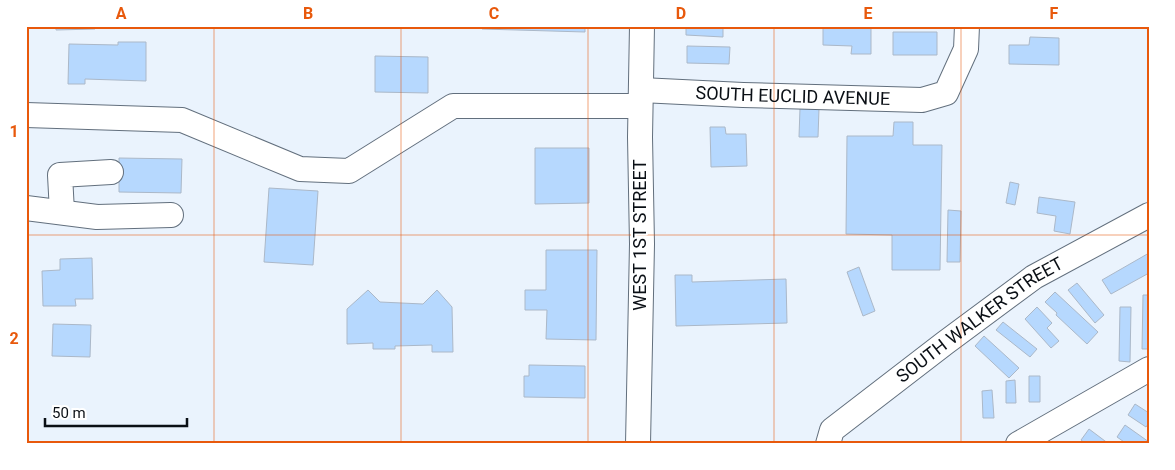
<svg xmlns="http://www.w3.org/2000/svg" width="1175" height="470" viewBox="0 0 1175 470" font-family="Roboto,sans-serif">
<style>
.building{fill:#b6d8fe;stroke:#abb8c8}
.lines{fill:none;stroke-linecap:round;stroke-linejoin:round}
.minor-casing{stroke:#626f7d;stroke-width:26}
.minor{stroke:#fff;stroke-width:24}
.grid{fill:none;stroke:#e8590c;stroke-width:1;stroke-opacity:0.55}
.labels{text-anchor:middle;stroke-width:4;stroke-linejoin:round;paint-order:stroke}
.street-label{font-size:18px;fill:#0a0f15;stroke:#fff}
.neatline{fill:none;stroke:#e8590c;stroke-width:2}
.grid-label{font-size:16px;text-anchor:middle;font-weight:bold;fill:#e8590c}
</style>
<rect width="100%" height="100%" fill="#eaf3fd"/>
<!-- building -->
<path class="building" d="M 56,26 L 95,26 L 95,29 L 56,30 Z
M 482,26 L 585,26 L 585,32 L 482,29 Z
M 686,26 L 723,26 L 723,37 L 686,35 Z
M 823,26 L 871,26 L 871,54 L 851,54 L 852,46 L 823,45 Z
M 893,32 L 937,32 L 937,55 L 893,55 Z
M 1030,37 L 1059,38 L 1059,65 L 1009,64 L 1009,45 L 1029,45 Z
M 118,42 L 146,42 L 146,81 L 85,79 L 85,84 L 68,84 L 69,44 L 118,45 Z
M 687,46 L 730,47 L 729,64 L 687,63 Z
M 375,56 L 428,57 L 428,93 L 375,92 Z
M 800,108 L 819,109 L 818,137 L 799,137 Z
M 894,122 L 913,122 L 913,145 L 942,145 L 940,270 L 892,270 L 892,235 L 846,234 L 847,136 L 893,136 Z
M 710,127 L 725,127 L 726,134 L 746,134 L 747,166 L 711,167 Z
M 535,148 L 589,148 L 589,203 L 535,204 Z
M 119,158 L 182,159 L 181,193 L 119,192 Z
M 1010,182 L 1019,184 L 1015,205 L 1006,203 Z
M 269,188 L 318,191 L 313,265 L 264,262 Z
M 1039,197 L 1075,202 L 1070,234 L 1054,231 L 1056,216 L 1037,213 Z
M 948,210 L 961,211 L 960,262 L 947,262 Z
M 546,250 L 597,250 L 596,340 L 546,339 L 547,310 L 525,310 L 525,290 L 546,290 Z
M 1149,253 L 1149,273 L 1111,294 L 1102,280 Z
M 92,258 L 93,299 L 75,299 L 76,306 L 43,306 L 42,271 L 60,270 L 60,259 Z
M 859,267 L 875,311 L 863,316 L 847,272 Z
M 675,275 L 692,275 L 692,282 L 786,279 L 787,323 L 676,326 Z
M 1077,283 L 1104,315 L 1095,323 L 1068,290 Z
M 368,290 L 380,302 L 423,304 L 437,290 L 452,307 L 453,352 L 432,352 L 432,345 L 395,346 L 395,349 L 373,349 L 373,343 L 347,344 L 347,309 Z
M 1055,292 L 1098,332 L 1087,344 L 1056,315 L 1057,313 L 1045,302 Z
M 1143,295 L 1149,295 L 1149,349 L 1142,349 Z
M 1037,307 L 1052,323 L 1047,328 L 1059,341 L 1051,348 L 1025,319 Z
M 1120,307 L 1131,307 L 1130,362 L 1119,361 Z
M 1003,322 L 1037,349 L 1030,357 L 996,330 Z
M 53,324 L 91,325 L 90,357 L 52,356 Z
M 984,336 L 1019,368 L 1009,378 L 975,346 Z
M 529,365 L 585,366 L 585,398 L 524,397 L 524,376 L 529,376 Z
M 1029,376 L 1040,376 L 1040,402 L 1029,402 Z
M 1015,380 L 1016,403 L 1006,403 L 1006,381 Z
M 992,390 L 994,418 L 983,418 L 982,391 Z
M 1135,404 L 1149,413 L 1149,423 L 1146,427 L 1128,415 Z
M 1125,425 L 1149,442 L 1149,444 L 1127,444 L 1117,437 Z
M 1089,429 L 1109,444 L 1086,444 L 1081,440 Z"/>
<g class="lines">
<defs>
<g id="minor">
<path id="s1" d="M 641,90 L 743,95 L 922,100 L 946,93 L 966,49 L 967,26"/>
<path d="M 26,115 L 182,120 L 300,169 L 349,171 L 453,106 L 640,106"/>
<path d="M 26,208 L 97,217 L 171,215"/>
<path d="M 62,212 L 60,175 L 111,172"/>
<path d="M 638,444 L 642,244 L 640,137 L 642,26"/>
<path id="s2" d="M 828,444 L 832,430 L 945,343 L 1034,277 L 1149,215"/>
<path d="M 1018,444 L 1149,369"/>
</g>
</defs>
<!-- minor casing -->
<use href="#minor" class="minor-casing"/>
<!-- minor -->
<use href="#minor" class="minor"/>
</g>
<!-- grid -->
<path class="grid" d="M 214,26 L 214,444M 401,26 L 401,444M 588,26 L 588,444M 774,26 L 774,444M 961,26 L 961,444M 26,235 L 1149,235"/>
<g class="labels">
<!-- street labels -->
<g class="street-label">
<text dy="6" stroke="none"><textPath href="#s1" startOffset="152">SOUTH EUCLID AVENUE</textPath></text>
<text transform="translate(640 235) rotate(-90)" y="6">WEST 1ST STREET</text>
<text dy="6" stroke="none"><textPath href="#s2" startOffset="199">SOUTH WALKER STREET</textPath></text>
</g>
</g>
<!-- border -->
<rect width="1175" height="470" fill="none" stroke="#ffffff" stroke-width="55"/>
<!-- scale -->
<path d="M45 418v8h142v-8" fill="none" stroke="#0a0f15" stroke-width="2.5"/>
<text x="52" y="418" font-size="15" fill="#0a0f15" stroke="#ffffff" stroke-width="4" paint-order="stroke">50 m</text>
<rect x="28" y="28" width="1120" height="414" class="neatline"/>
<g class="grid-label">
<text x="121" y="19">A</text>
<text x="308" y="19">B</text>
<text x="494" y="19">C</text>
<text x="681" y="19">D</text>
<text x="868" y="19">E</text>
<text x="1054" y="19">F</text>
<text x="14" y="137">1</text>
<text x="14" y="344">2</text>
</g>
</svg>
